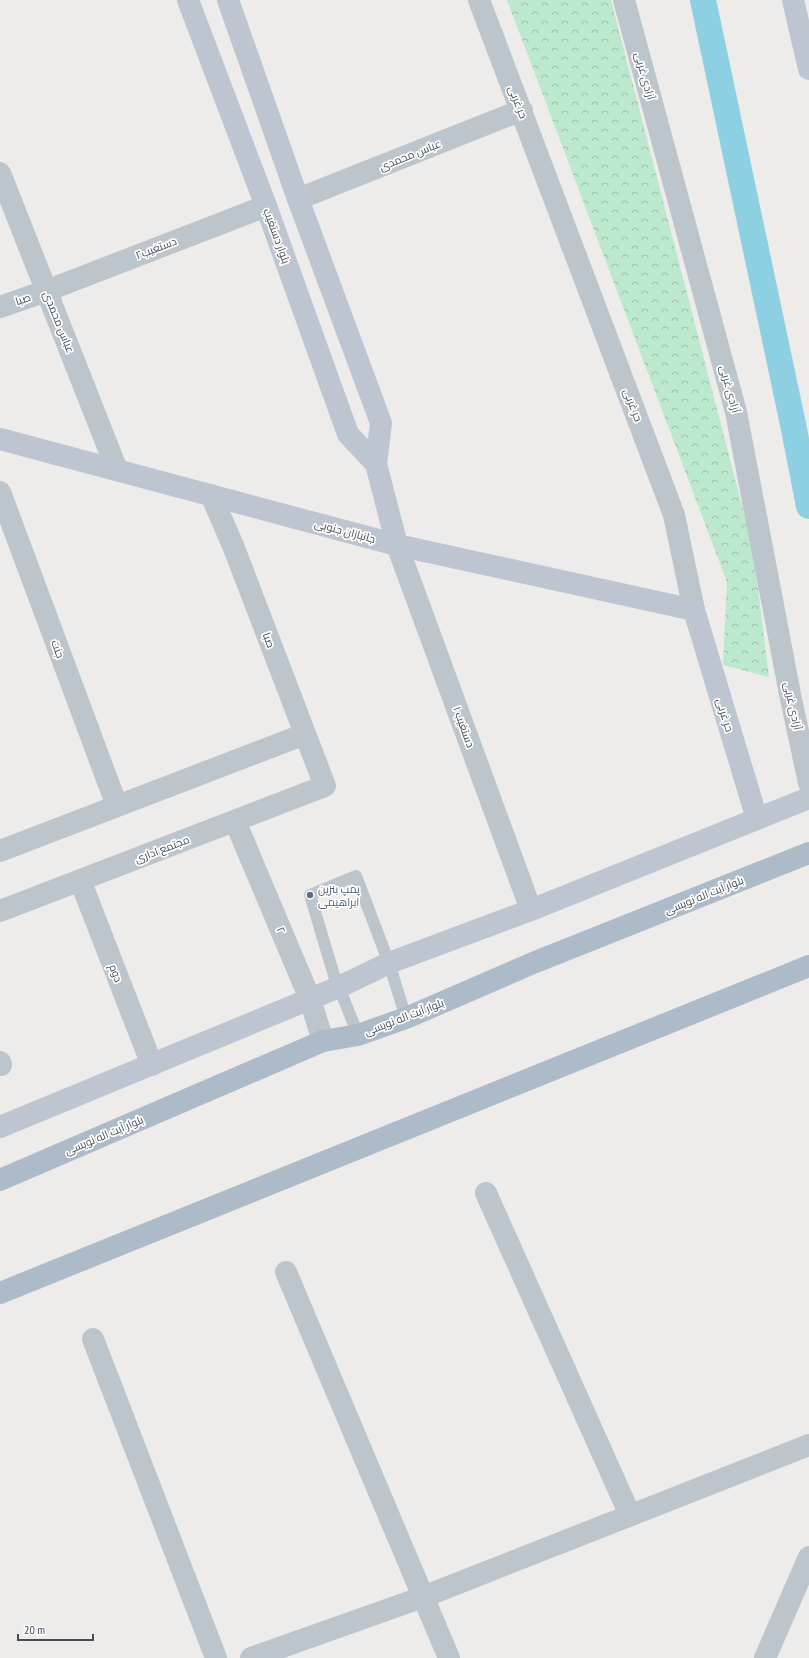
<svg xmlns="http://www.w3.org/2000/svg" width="809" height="1658" viewBox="0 0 809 1658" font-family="'PT Sans Narrow',Cairo,sans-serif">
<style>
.forest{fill:url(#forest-crowns)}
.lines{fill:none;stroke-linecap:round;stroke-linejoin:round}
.canal{stroke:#8dd0e2;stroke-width:26}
.lane{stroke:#bdc5cc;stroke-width:12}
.street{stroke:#bdc5cc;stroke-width:22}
.secondary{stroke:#bdc6d0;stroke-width:22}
.primary{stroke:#adbac8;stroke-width:22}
.service-dot{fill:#5c6f8a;stroke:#fff;stroke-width:1.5}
.labels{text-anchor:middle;stroke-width:3.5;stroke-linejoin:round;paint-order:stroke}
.street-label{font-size:11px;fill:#454e56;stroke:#fff}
.service-label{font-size:11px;fill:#4e5e75;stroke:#fff;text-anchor:start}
</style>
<defs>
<pattern id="forest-crowns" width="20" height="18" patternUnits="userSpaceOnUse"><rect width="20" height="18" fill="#bce9ce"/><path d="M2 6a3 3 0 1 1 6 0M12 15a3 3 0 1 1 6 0" fill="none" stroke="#9bbfaa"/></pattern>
</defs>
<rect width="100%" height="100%" fill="#eeebeb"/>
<!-- forest -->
<path class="forest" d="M 507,0 L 611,0 L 753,548 L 769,677 L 723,665 L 727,582 Z"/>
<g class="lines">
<!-- canal -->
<path class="canal" d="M 703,0 L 794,429 L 809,506"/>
<!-- lane -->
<path class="lane" d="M 358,1035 L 339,987 L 336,982 L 310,895 L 356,876 L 389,963 L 406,1018"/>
<!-- street -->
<path class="street" d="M 479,0 L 674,515 L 694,610
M 624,0 L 736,412 L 790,694 L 809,783
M 0,173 L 117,470
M 298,199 L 522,110
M 0,307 L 46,291 L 266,206
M 0,492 L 117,806
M 397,545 L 531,910
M 235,821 L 310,999 L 323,1041
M 0,851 L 305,734
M 80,880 L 152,1065
M 0,911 L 325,786 L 234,548 L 211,495
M 0,1062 L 1,1065
M 486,1193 L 630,1515
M 286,1272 L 449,1658
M 93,1339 L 216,1658
M 251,1658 L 423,1597 L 809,1445
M 765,1658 L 809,1557"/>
<!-- secondary -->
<path class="secondary" d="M 188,0 L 266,206 L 348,434 L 376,464
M 228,0 L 298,199 L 381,423 L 376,464 L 397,545
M 793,0 L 809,69
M 0,439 L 397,545 L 694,610 L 757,819
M 0,1127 L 339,987 L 389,963 L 531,910 L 809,798"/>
<!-- primary -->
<path class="primary" d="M 0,1180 L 323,1041 L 358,1035 L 406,1018 L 533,963 L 809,853
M 0,1293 L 809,966"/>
</g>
<!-- markers -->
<circle class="service-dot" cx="310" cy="895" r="4"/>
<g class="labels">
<!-- street labels -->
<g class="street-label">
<text transform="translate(645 76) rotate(75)" y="4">آزادی غربی</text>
<text transform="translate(518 102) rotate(69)" y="4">حر غربی</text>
<text transform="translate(410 155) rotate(-22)" y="4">عباس محمدی</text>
<text transform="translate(277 236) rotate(70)" y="4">بلوار دستغیب</text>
<text transform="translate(156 248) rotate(-21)" y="4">دستغیب۲</text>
<text transform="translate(23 299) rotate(-19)" y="4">صبا</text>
<text transform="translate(59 322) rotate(68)" y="4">عباس محمدی</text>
<text transform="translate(730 389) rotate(75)" y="4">آزادی غربی</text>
<text transform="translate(633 405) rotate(69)" y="4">حر غربی</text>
<text transform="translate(345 531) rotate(15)" y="4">جانبازان جنوبی</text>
<text transform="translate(269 640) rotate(69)" y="4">صبا</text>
<text transform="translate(58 649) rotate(70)" y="4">جنت</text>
<text transform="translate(793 706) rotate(78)" y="4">آزادی غربی</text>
<text transform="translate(725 715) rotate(73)" y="4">حر غربی</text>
<text transform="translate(464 727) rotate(70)" y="4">دستغیب ۱</text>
<text transform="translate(162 849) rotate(-21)" y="4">مجتمع اداری</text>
<text transform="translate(704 895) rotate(-22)" y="4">بلوار آیت اله نویسی</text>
<text transform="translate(281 930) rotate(67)" y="4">۲</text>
<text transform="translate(116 973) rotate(69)" y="4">دوم</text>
<text transform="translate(404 1017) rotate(-21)" y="4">بلوار آیت اله نویسی</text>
<text transform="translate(104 1135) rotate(-23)" y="4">بلوار آیت اله نویسی</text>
</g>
<!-- service labels -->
<g class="service-label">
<text x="318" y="893">پمپ بنزین<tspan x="318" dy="13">ابراهیمی</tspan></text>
</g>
</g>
<!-- scale -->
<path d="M18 1634v6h75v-6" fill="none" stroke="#454e56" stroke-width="2"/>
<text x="24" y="1634" font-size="12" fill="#454e56" stroke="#ffffff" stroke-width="3" paint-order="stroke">20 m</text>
</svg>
